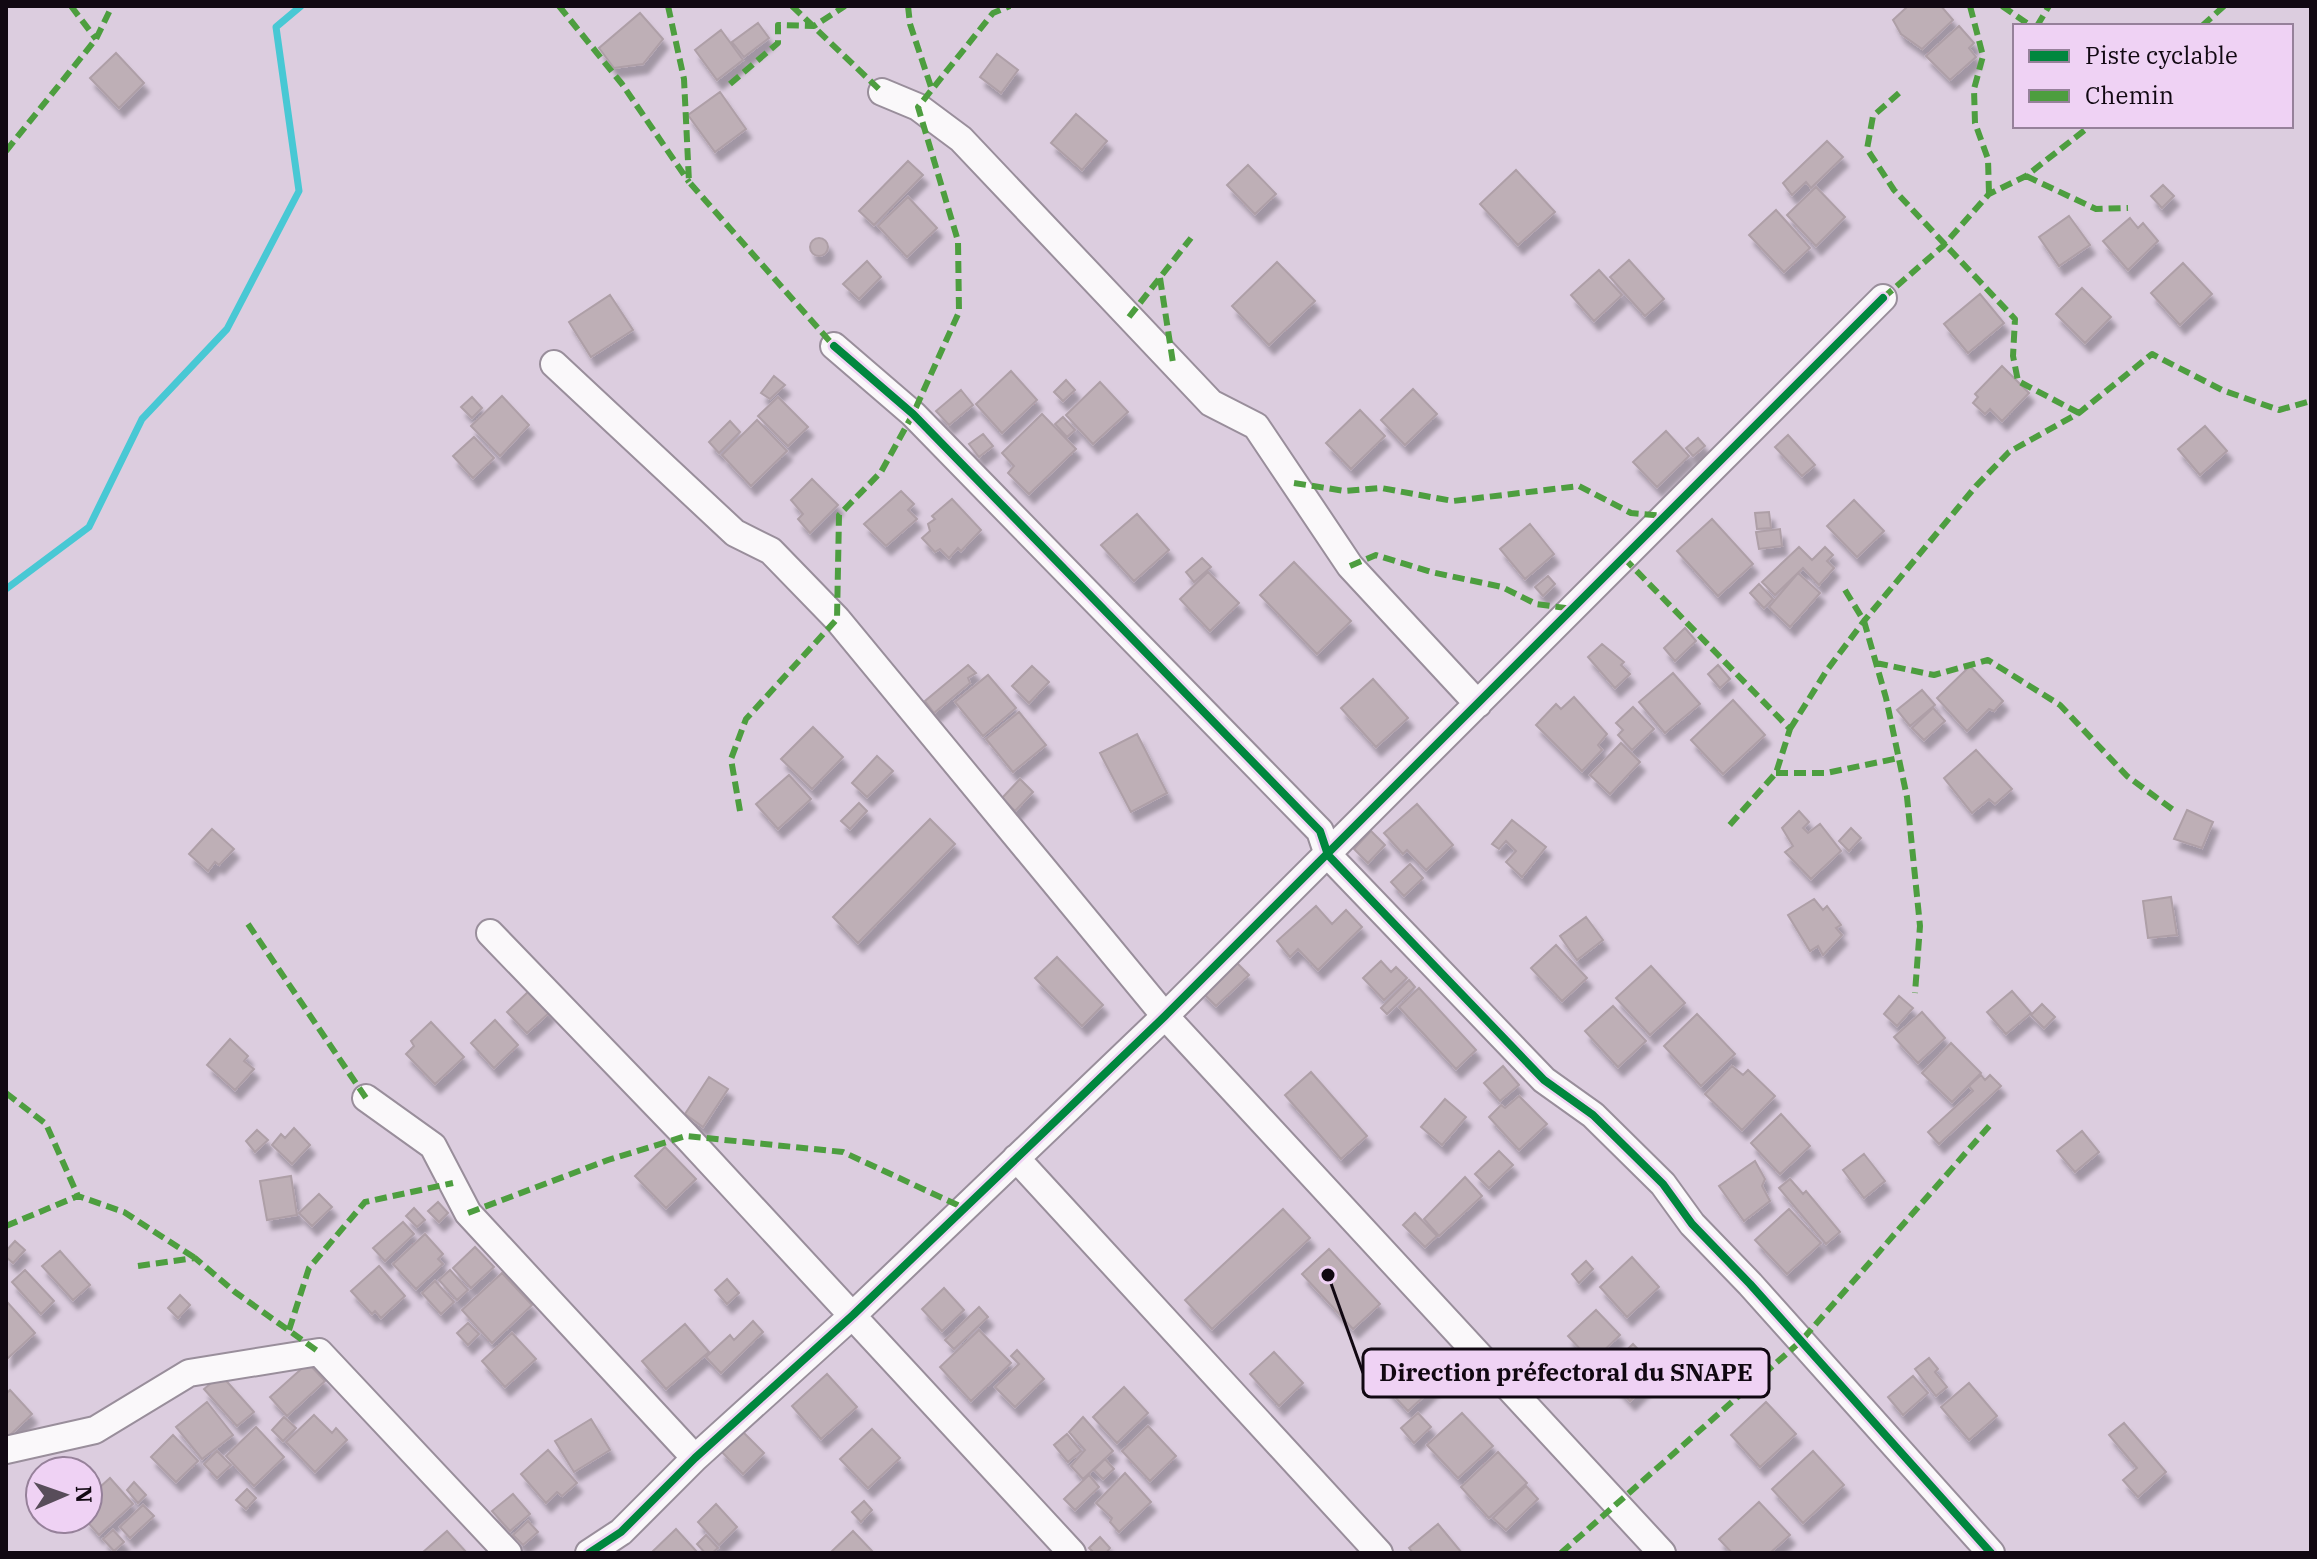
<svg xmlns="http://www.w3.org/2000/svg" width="2317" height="1559" viewBox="0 0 2317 1559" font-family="'IBM Plex Serif',serif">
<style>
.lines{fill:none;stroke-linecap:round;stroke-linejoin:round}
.stream{stroke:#48c8d4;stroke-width:7}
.building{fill:#beafb6;stroke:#ae9fa7;stroke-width:2;filter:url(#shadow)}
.street-casing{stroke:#998e9b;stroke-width:30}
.street{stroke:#faf8fa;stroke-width:26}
.quiet{stroke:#4d9e3f;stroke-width:6;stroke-dasharray:12 6;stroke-linecap:butt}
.cycleway-casing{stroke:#efd2f4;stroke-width:13}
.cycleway{stroke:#00873e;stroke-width:8}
.leader{fill:none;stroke:#110812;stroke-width:3}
.callout-dot{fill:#110812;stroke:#efd2f4;stroke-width:3}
.callout{fill:#efd2f4;stroke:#110812;stroke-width:3}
.callout-label{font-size:24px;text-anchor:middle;font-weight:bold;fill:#110812}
</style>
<defs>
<filter id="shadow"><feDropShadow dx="5" dy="9" stdDeviation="2" flood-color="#0004"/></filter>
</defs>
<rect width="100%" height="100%" fill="#dccddf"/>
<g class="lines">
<!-- stream -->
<path class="stream" d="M 6,589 L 89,527 L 142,419 L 227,329 L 299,191 L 276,27 L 301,6"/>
</g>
<!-- building -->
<path class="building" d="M 1908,6 L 1941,6 L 1953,20 L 1922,49 L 1901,34 L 1893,20 Z
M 640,13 L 663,39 L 643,64 L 614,68 L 599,48 Z
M 758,23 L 769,38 L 744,57 L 732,42 Z
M 1959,26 L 1974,43 L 1969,48 L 1976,57 L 1950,80 L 1926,56 Z
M 721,30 L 743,60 L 717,80 L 695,50 Z
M 116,53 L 144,83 L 119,108 L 90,78 Z
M 997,54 L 1018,70 L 1001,93 L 980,77 Z
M 720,92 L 746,129 L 715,152 L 688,115 Z
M 1076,114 L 1107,141 L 1082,170 L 1051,143 Z
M 1827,141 L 1843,157 L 1811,188 L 1806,182 L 1792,195 L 1783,183 Z
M 908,161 L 923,175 L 874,225 L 859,211 Z
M 1248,165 L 1276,194 L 1255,214 L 1227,185 Z
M 1516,170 L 1555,212 L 1518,245 L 1480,204 Z
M 2163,185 L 2174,196 L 2162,208 L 2151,196 Z
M 1816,187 L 1845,217 L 1816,246 L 1787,215 Z
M 908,197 L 937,228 L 907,257 L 878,226 Z
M 1776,210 L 1810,248 L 1784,272 L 1749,235 Z
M 2069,216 L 2090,245 L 2059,266 L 2039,237 Z
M 2130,218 L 2138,228 L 2143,223 L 2158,241 L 2128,270 L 2103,241 Z
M810 247a9 9 0 1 1 18 0a9 9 0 1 1-18 0Z
M 1629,260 L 1664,299 L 1645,316 L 1610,277 Z
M 867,261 L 881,277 L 859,299 L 843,284 Z
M 1277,262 L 1315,301 L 1269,345 L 1232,306 Z
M 2183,263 L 2212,294 L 2180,325 L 2151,293 Z
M 1599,270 L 1622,295 L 1594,321 L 1571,295 Z
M 2082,288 L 2111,317 L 2085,343 L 2056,314 Z
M 1980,294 L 2004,323 L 1968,353 L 1944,324 Z
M 610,295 L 633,330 L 591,357 L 569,322 Z
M 2002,366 L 2029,393 L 2002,421 L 1990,409 L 1985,414 L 1973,403 L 1978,397 L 1975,394 Z
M 1011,371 L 1037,400 L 1002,433 L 976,404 Z
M 774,376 L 785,385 L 770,399 L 761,393 Z
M 1066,380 L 1075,390 L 1063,401 L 1054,392 Z
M 1100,382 L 1128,412 L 1093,444 L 1066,415 Z
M 1413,389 L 1437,414 L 1405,445 L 1381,420 Z
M 961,390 L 973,405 L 949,425 L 936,411 Z
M 502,396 L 529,425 L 500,456 L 471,426 Z
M 472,397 L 482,408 L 472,418 L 461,407 Z
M 778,397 L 808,427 L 788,446 L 758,416 Z
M 1360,410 L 1385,436 L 1351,469 L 1326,443 Z
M 1042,414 L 1076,449 L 1029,494 L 1008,473 L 1014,466 L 1002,453 Z
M 1063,417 L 1075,430 L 1067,437 L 1055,424 Z
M 757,420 L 787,451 L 751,486 L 722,455 Z
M 730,421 L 740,432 L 719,453 L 709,442 Z
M 2205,426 L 2227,451 L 2200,475 L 2178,449 Z
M 1666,431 L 1689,456 L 1657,487 L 1633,462 Z
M 983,434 L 993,446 L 979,457 L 969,444 Z
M 1788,435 L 1815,465 L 1802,476 L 1775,447 Z
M 474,437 L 494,458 L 473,478 L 453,456 Z
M 1698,438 L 1705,446 L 1693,456 L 1686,448 Z
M 812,479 L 838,505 L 810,533 L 798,519 L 803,514 L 791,500 Z
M 901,491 L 914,504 L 908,510 L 917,519 L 886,546 L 864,524 Z
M 952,499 L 981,530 L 961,551 L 958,548 L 949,558 L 940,549 L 935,552 L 922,538 L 930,531 L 928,524 L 935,519 L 932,516 Z
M 1854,500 L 1884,531 L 1857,557 L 1827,526 Z
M 1769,512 L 1771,528 L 1757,529 L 1755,513 Z
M 1137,514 L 1169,550 L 1134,581 L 1101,545 Z
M 1712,519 L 1753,564 L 1718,596 L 1677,551 Z
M 1530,524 L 1554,554 L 1525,579 L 1500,549 Z
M 1780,529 L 1782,546 L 1759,549 L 1756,532 Z
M 1799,547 L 1812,560 L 1825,547 L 1833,555 L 1827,561 L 1834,568 L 1819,585 L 1803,568 L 1775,595 L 1762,582 Z
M 1202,558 L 1211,567 L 1194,582 L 1186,572 Z
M 1294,562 L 1351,621 L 1317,654 L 1260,595 Z
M 1208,572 L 1239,603 L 1210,631 L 1180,599 Z
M 1798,573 L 1820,593 L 1790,627 L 1769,607 Z
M 1548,576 L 1555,584 L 1543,596 L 1535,587 Z
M 1759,584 L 1773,599 L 1764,608 L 1750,593 Z
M 1685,628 L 1696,641 L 1675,661 L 1664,648 Z
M 1602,644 L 1624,662 L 1621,665 L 1630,674 L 1615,688 L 1588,657 Z
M 968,665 L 976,673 L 968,678 L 970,683 L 934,713 L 925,701 Z
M 1718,665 L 1730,679 L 1720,688 L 1708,674 Z
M 1032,666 L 1049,682 L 1029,703 L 1012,686 Z
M 1970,666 L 2003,701 L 1994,711 L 1989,709 L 1967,731 L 1937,698 Z
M 1673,673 L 1700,704 L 1665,733 L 1639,702 Z
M 988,675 L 1016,708 L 983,736 L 955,702 Z
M 1373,679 L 1408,718 L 1376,747 L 1341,708 Z
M 1922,690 L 1935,705 L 1910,726 L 1897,710 Z
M 1574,697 L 1607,734 L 1598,745 L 1602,750 L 1582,771 L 1536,725 L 1556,704 L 1561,709 Z
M 1733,700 L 1765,735 L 1723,774 L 1691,740 Z
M 1633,707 L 1654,729 L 1632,750 L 1618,735 L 1623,730 L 1616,723 Z
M 1933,708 L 1945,721 L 1924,740 L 1912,728 Z
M 1019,712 L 1046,745 L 1013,772 L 986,739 Z
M 813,727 L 843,757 L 812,789 L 781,759 Z
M 1137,734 L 1167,793 L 1131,812 L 1100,753 Z
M 1621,743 L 1640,762 L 1610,794 L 1590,775 Z
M 1976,750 L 2012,789 L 1995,804 L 1989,799 L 1972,813 L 1944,778 Z
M 877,756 L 893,771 L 867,797 L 852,783 Z
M 789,775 L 811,799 L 778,829 L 756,804 Z
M 1020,779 L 1033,792 L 1015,811 L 1002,798 Z
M 859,803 L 867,811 L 850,829 L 841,821 Z
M 1417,804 L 1453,845 L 1426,870 L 1407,850 L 1403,854 L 1384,833 Z
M 2187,810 L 2213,822 L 2202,848 L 2174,839 Z
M 1799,811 L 1809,822 L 1803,828 L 1808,833 L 1820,824 L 1841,851 L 1811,879 L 1785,852 L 1793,846 L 1782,828 Z
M 930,819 L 955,844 L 858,943 L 833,917 Z
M 1512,820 L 1546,847 L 1522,877 L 1506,862 L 1516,851 L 1506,841 L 1499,849 L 1492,844 Z
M 1851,828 L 1861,838 L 1849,851 L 1839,841 Z
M 212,829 L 234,849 L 219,865 L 215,862 L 208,871 L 189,854 Z
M 1371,831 L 1385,845 L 1368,863 L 1354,849 Z
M 1410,864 L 1423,878 L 1404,896 L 1391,882 Z
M 2171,897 L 2177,935 L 2148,938 L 2143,901 Z
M 1814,899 L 1823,910 L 1827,906 L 1841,925 L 1836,928 L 1842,935 L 1823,955 L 1818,946 L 1810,951 L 1788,915 Z
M 1316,906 L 1332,924 L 1346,910 L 1362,927 L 1318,970 L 1298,949 L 1290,957 L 1277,941 Z
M 1586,917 L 1603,940 L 1577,960 L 1560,936 Z
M 1556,945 L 1587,978 L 1562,1001 L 1531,968 Z
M 1057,957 L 1103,1005 L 1082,1026 L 1035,978 Z
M 1232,958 L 1249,975 L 1216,1006 L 1199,989 Z
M 1381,961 L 1391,972 L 1396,967 L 1407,978 L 1384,1000 L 1363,978 Z
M 1651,966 L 1685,1003 L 1650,1035 L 1616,998 Z
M 1409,980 L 1415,987 L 1387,1014 L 1381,1008 Z
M 1419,988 L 1476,1050 L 1456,1069 L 1399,1007 Z
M 530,990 L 550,1012 L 527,1033 L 507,1012 Z
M 2012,991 L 2031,1013 L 2006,1034 L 1987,1012 Z
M 1899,996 L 1913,1008 L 1897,1026 L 1884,1014 Z
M 2042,1004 L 2055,1017 L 2044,1028 L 2031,1015 Z
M 1613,1006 L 1646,1041 L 1618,1067 L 1585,1031 Z
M 1922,1012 L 1945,1038 L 1918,1063 L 1894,1037 Z
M 1697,1014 L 1735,1054 L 1701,1086 L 1664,1046 Z
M 495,1020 L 518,1045 L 494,1068 L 471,1043 Z
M 431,1022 L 464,1057 L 435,1084 L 406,1054 L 414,1046 L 411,1041 Z
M 230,1039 L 248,1056 L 244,1061 L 254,1069 L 235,1090 L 207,1065 Z
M 1951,1043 L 1981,1073 L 1952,1102 L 1922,1073 Z
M 1503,1066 L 1519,1085 L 1500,1101 L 1484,1083 Z
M 1732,1066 L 1743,1075 L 1748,1070 L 1775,1096 L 1742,1130 L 1705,1094 Z
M 1311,1072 L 1367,1136 L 1341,1159 L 1285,1095 Z
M 1981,1075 L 1985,1080 L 1990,1075 L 2001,1086 L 1939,1144 L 1928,1132 L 1973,1091 L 1969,1086 Z
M 709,1077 L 728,1089 L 703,1127 L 685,1114 Z
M 1519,1096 L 1547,1124 L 1519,1150 L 1489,1117 L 1501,1105 L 1505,1108 Z
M 1445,1099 L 1466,1117 L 1442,1145 L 1421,1127 Z
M 1781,1114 L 1810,1146 L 1780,1174 L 1751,1143 Z
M 294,1128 L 310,1145 L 292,1164 L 272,1145 L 281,1134 L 285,1138 Z
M 257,1130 L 268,1140 L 255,1152 L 246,1141 Z
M 2082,1131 L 2099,1152 L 2075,1172 L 2057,1151 Z
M 665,1147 L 696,1179 L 666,1208 L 635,1176 Z
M 1499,1151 L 1513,1165 L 1489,1188 L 1475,1174 Z
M 1864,1154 L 1885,1181 L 1864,1198 L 1843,1170 Z
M 1755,1161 L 1765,1179 L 1762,1186 L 1770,1201 L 1744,1221 L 1719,1186 Z
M 291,1176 L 297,1215 L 267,1220 L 260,1181 Z
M 1465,1177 L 1482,1196 L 1439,1236 L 1424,1219 Z
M 1790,1179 L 1803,1194 L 1806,1191 L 1840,1232 L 1826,1244 L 1779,1188 Z
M 319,1194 L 332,1207 L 312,1226 L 299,1213 Z
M 438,1202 L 448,1213 L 439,1222 L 428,1211 Z
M 414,1208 L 425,1220 L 417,1227 L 406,1216 Z
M 1283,1209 L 1310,1238 L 1212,1329 L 1185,1300 Z
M 1789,1209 L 1821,1243 L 1787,1274 L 1755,1240 Z
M 1415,1213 L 1437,1236 L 1425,1247 L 1403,1225 Z
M 403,1222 L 414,1234 L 385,1261 L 373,1248 Z
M 425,1234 L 443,1254 L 438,1259 L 443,1264 L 416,1289 L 393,1264 Z
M 15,1241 L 25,1250 L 13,1263 L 6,1257 L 6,1251 Z
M 475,1247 L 494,1267 L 471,1288 L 453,1268 Z
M 1329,1249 L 1380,1304 L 1353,1329 L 1302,1274 Z
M 60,1251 L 90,1285 L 73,1300 L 42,1266 Z
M 1632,1257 L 1659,1287 L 1627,1317 L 1600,1287 Z
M 1586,1261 L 1593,1269 L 1579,1283 L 1572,1274 Z
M 379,1266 L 405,1296 L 381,1318 L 375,1311 L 372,1314 L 351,1291 Z
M 25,1270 L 54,1301 L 41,1314 L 12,1282 Z
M 450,1270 L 468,1290 L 457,1300 L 439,1280 Z
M 502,1273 L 532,1305 L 492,1343 L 462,1310 Z
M 727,1279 L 739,1293 L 727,1304 L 715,1290 Z
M 435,1281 L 454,1302 L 441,1314 L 422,1293 Z
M 944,1288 L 964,1310 L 942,1331 L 922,1309 Z
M 180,1295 L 190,1305 L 178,1318 L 168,1308 Z
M 8,1303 L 35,1333 L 7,1359 L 6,1305 Z
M 979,1307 L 988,1317 L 954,1349 L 945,1340 Z
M 1596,1310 L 1620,1335 L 1592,1362 L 1568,1336 Z
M 753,1321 L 763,1332 L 721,1373 L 706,1357 L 730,1335 L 734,1340 Z
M 468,1323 L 479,1334 L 468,1345 L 457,1333 Z
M 685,1324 L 709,1352 L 666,1389 L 642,1361 Z
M 979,1330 L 1011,1363 L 971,1401 L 940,1367 Z
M 512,1333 L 536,1359 L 505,1387 L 482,1361 Z
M 1633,1344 L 1660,1372 L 1630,1401 L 1603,1372 Z
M 1017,1350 L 1044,1379 L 1015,1407 L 995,1387 L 1019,1364 L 1011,1356 Z
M 1274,1352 L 1303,1383 L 1279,1406 L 1250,1374 Z
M 1411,1356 L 1437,1384 L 1408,1411 L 1382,1383 Z
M 1929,1358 L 1938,1369 L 1935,1372 L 1947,1387 L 1936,1396 L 1915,1369 Z
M 308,1363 L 325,1381 L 287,1416 L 270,1397 Z
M 827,1374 L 857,1407 L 821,1439 L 792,1406 Z
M 221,1375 L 254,1412 L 237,1426 L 204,1389 Z
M 1913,1376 L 1928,1393 L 1903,1415 L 1888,1397 Z
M 1969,1383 L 1997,1416 L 1969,1440 L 1941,1407 Z
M 1124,1387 L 1148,1413 L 1117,1443 L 1093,1417 Z
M 10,1390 L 32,1414 L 6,1439 L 6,1394 Z
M 207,1402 L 233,1435 L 202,1459 L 176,1427 Z
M 1766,1402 L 1796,1434 L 1760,1467 L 1731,1435 Z
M 1418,1413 L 1431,1427 L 1414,1443 L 1401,1428 Z
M 1462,1413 L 1493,1446 L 1458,1478 L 1427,1445 Z
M 314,1415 L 332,1433 L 336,1428 L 347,1440 L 315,1472 L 286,1442 Z
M 284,1417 L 296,1428 L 283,1441 L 272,1430 Z
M 1083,1417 L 1113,1451 L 1083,1479 L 1071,1466 L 1085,1450 L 1069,1432 Z
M 591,1419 L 610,1450 L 574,1472 L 555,1441 Z
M 2124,1423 L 2166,1472 L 2138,1497 L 2123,1480 L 2137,1468 L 2109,1435 Z
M 1148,1426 L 1176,1456 L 1150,1481 L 1122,1451 Z
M 256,1427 L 284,1457 L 254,1486 L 226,1456 Z
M 872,1429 L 900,1458 L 868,1488 L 840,1459 Z
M 741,1430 L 764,1453 L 743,1474 L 720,1450 Z
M 1067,1434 L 1081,1451 L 1068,1462 L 1054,1445 Z
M 173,1435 L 198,1461 L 176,1482 L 151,1457 Z
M 548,1450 L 577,1483 L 562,1496 L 557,1492 L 546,1503 L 521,1474 Z
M 217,1451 L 231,1465 L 217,1478 L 204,1464 Z
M 1813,1451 L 1844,1485 L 1803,1523 L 1772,1489 Z
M 1498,1452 L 1527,1483 L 1489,1518 L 1461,1487 Z
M 1105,1459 L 1114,1469 L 1103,1479 L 1094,1470 Z
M 1125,1473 L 1151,1502 L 1119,1532 L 1110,1522 L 1112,1518 L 1096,1503 Z
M 1089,1475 L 1099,1487 L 1075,1510 L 1064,1499 Z
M 110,1478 L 133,1504 L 99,1535 L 85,1519 L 88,1519 L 88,1498 Z
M 134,1482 L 146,1495 L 138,1503 L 127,1490 Z
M 1526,1486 L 1538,1499 L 1506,1530 L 1493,1518 Z
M 247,1489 L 256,1498 L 246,1509 L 236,1500 Z
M 513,1494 L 530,1514 L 510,1531 L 492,1511 Z
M 864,1501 L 872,1510 L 861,1522 L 852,1512 Z
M 1759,1502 L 1790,1535 L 1770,1553 L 1732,1553 L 1719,1539 Z
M 716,1504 L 737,1527 L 719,1545 L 698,1522 Z
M 143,1505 L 154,1516 L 130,1538 L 120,1527 Z
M 528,1521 L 538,1532 L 523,1545 L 513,1535 Z
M 1438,1524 L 1462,1553 L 1413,1553 L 1409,1548 Z
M 676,1529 L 698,1553 L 651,1553 Z
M 113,1530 L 124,1542 L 114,1551 L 103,1539 Z
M 447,1531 L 467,1553 L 422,1553 Z
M 853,1531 L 874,1553 L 830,1553 Z
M 706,1535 L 718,1548 L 712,1553 L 705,1553 L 697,1544 Z
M 1100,1537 L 1110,1548 L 1106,1553 L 1094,1553 L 1089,1548 Z"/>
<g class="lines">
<defs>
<path id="street" d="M 882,92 L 918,107 L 961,139 L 1211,403 L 1256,426 L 1350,566 L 1478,704
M 834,346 L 913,414 L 1320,831 L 1328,855 L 1544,1080 L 1593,1115 L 1663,1184 L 1692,1224 L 1750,1284 L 1991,1553
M 554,364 L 735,533 L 771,551 L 837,619 L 1165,1016 L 1662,1553
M 490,933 L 686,1136 L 1072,1553
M 366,1098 L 433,1146 L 468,1213 L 695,1458
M 1016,1158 L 1379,1553
M 6,1450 L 95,1430 L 189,1373 L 319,1352 L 508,1553
M 589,1553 L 621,1532 L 695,1458 L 853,1315 L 1165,1016 L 1883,298"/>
</defs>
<!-- street casing -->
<use href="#street" class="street-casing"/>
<!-- street -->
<use href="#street" class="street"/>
<!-- quiet -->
<path class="quiet" d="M 71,6 L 96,39
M 559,6 L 622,84 L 689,182
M 668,6 L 684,79 L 689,182 L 834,346
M 792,6 L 882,92
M 908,6 L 910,24 L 932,90
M 1970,6 L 1983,56 L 1974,89 L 1975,123 L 1988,159 L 1989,194
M 2002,6 L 2031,26
M 2037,26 L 2049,6
M 2202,26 L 2224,6
M 730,84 L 778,43 L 778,25 L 814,26 L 845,6
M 1899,93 L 1873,116 L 1867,149 L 1894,190 L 2015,319 L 2013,356 L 2018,381 L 2079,413
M 6,151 L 96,39 L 112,6
M 2026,176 L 2096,209 L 2128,208
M 1160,278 L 1173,363
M 1883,298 L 1943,246 L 1989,194 L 2026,176 L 2090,126
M 1129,317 L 1191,238
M 1294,483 L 1345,491 L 1381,488 L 1453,501 L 1579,486 L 1631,513 L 1666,516
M 1624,558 L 1790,729 L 1776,773 L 1727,828
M 1350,566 L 1376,555 L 1431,572 L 1502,587 L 1536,604 L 1573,609
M 1845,590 L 1864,621 L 1886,698 L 1907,797 L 1920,926 L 1915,993
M 1876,663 L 1934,675 L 1988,660 L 2060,705 L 2127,776 L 2176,812
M 1790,729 L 1827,670 L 1864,621 L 1976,486 L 2009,452 L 2079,413 L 2152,354 L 2222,390 L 2279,410 L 2311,401
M 1776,773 L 1826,773 L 1899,758
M 740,811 L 731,759 L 746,719 L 837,619 L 839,515 L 881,472 L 913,414 L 959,312 L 958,241 L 918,107 L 993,13 L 1010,6
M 248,924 L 366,1098
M 6,1093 L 46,1124 L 78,1196
M 468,1213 L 608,1160 L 686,1136 L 843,1152 L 964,1208
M 6,1226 L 78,1196 L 124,1212 L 195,1258
M 138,1266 L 195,1258 L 235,1292 L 319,1352
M 289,1330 L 309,1268 L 365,1202 L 453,1183
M 1561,1553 L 1801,1341 L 1991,1124"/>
<defs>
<path id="cycleway" d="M 834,346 L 913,414 L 1320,831 L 1328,855 L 1544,1080 L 1593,1115 L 1663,1184 L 1692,1224 L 1750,1284 L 1991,1553
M 589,1553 L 621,1532 L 695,1458 L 853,1315 L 1165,1016 L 1883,298"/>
</defs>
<!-- cycleway casing -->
<use href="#cycleway" class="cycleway-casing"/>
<!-- cycleway -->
<use href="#cycleway" class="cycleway"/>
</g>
<!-- callouts -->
<path class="leader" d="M1328 1275L1363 1373"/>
<circle class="callout-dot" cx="1328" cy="1275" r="8"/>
<rect class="callout" x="1363" y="1349" width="406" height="48" rx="8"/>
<g class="callout-label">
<text x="1566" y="1381">Direction préfectoral du SNAPE</text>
</g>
<!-- border -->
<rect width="2317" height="1559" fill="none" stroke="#110812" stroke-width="16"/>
<!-- legend -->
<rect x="2013" y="24" width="280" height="104" fill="#efd2f4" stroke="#96819a" stroke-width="2"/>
<rect x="2029" y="50" width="40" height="12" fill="#00873e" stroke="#96819a" stroke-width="2"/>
<text x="2085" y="64" font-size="24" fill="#110812">Piste cyclable</text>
<rect x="2029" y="90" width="40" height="12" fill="#4d9e3f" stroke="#96819a" stroke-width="2"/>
<text x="2085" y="104" font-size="24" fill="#110812">Chemin</text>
<!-- north arrow -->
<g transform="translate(64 1495) rotate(88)"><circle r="38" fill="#efd2f4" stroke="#96819a" stroke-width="2"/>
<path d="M0-6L14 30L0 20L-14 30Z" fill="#584d5a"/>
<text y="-12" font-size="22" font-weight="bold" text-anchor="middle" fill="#110812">N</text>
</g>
</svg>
